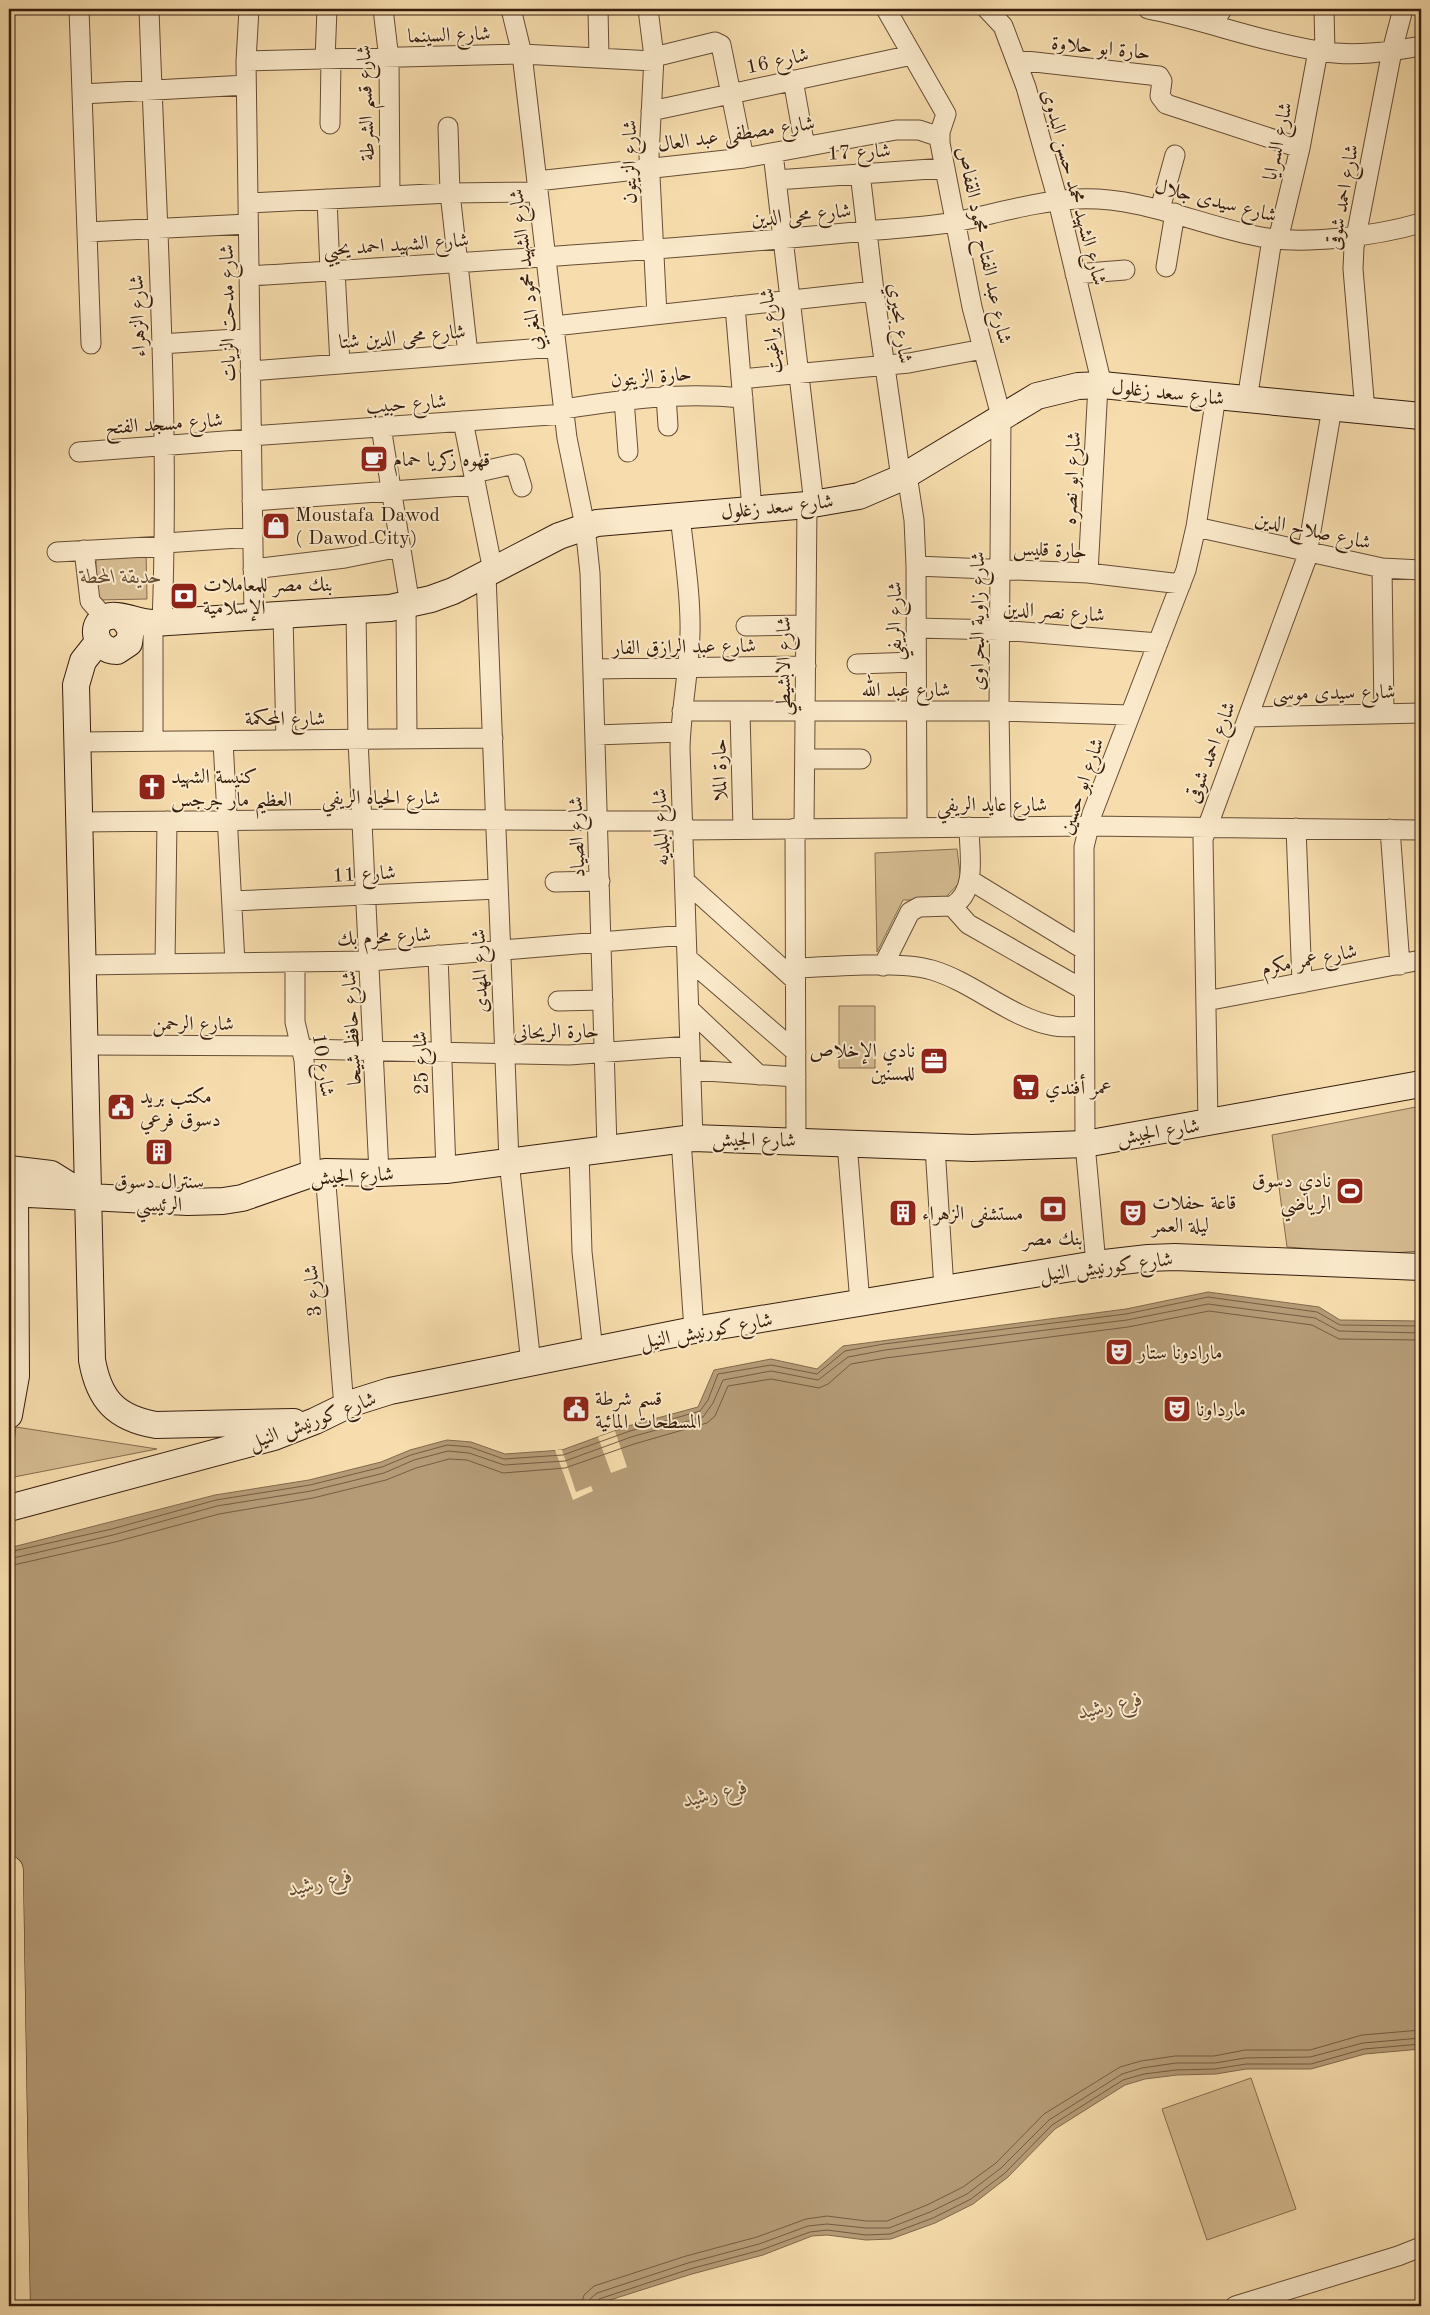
<svg xmlns="http://www.w3.org/2000/svg" width="1430" height="2315" viewBox="0 0 1430 2315" font-family="'Old Standard TT',Amiri,serif">
<style>
.green{fill:#d6bc92;stroke:#866c50}
.water{fill:#b59c77;stroke:#82694d}
.pier{fill:#f7ddad}
.lines{fill:none;stroke-linecap:round;stroke-linejoin:round}
.shore{stroke:#765c42;stroke-width:1}
.street-casing{stroke:#664d36;stroke-width:21}
.secondary-casing{stroke:#361d0e;stroke-width:28}
.highway-casing{stroke:#361d0e;stroke-width:29}
.street{stroke:#fae9ca;stroke-width:19}
.secondary{stroke:#fae9ca;stroke-width:26}
.highway{stroke:#f7ddad;stroke-width:28}
.labels{text-anchor:middle;stroke-width:4;stroke-linejoin:round;paint-order:stroke}
.street-label{font-size:20px;fill:#361d0e;stroke:#fae9ca}
.poi-label{font-size:20px;fill:#361d0e;stroke:#fae9ca;text-anchor:start}
.park-label{font-size:20px;font-style:italic;fill:#664d36;stroke:#fae9ca}
.water-label{font-size:21px;font-style:italic;fill:#624933;stroke:#fae9ca}
</style>
<rect width="100%" height="100%" fill="#f7ddad"/>
<filter id="stains"><feTurbulence type="fractalNoise" baseFrequency=".004" numOctaves="4"/><feColorMatrix values="0 0 0 0 .2 0 0 0 0 .09 0 0 0 0 .02 0 0 0 .5 -.17"/></filter>
<radialGradient id="worn" r=".72"><stop offset=".6" stop-color="#630" stop-opacity="0"/><stop offset="1" stop-color="#630" stop-opacity=".3"/></radialGradient>
<!-- green -->
<path class="green" d="M 146,551 L 147,599 L 96,600 L 96,553 Z
M 957,849 L 961,881 L 943,900 L 903,900 L 877,952 L 875,853 Z
M 839,1006 L 875,1006 L 875,1068 L 839,1068 Z
M 1421,1106 L 1421,1251 L 1377,1254 L 1287,1247 L 1272,1135 Z
M 16,1427 L 157,1449 L 9,1478 Z
M 1251,2078 L 1296,2209 L 1207,2240 L 1162,2109 Z"/>
<!-- water -->
<path class="water" d="M 1208,1292 L 1319,1307 L 1340,1320 L 1421,1321 L 1421,2049 L 1365,2054 L 1311,2069 L 1246,2069 L 1216,2074 L 1177,2075 L 1145,2079 L 1125,2085 L 1055,2129 L 1008,2177 L 973,2204 L 935,2223 L 891,2239 L 866,2240 L 827,2235 L 812,2236 L 763,2255 L 692,2274 L 591,2306 L 9,2306 L 9,1548 L 215,1495 L 309,1480 L 381,1462 L 410,1450 L 447,1440 L 471,1442 L 505,1454 L 562,1450 L 628,1426 L 698,1407 L 714,1370 L 771,1359 L 817,1369 L 843,1346 L 1126,1309 Z"/>
<!-- pier -->
<path class="pier" d="M 615,1431 L 627,1467 L 611,1473 L 598,1437 Z
M 555,1450 L 562,1450 L 576,1492 L 591,1486 L 593,1491 L 573,1500 Z"/>
<g class="lines">
<!-- shore -->
<path class="shore" d="M 9,1552 L 112,1529 L 216,1500 L 310,1485 L 382,1467 L 411,1455 L 447,1445 L 470,1447 L 504,1459 L 563,1455 L 630,1431 L 700,1411 L 708,1400 L 718,1374 L 771,1365 L 817,1374 L 845,1351 L 884,1344 L 1126,1314 L 1208,1297 L 1317,1312 L 1340,1325 L 1421,1326
M 9,1559 L 113,1535 L 217,1506 L 311,1491 L 384,1473 L 414,1460 L 448,1451 L 469,1453 L 504,1465 L 565,1461 L 631,1437 L 703,1417 L 713,1403 L 723,1380 L 771,1371 L 818,1380 L 848,1357 L 885,1350 L 1127,1320 L 1208,1304 L 1315,1318 L 1339,1331 L 1421,1333
M 9,1566 L 115,1542 L 219,1514 L 313,1498 L 386,1480 L 416,1468 L 449,1459 L 467,1460 L 503,1473 L 565,1468 L 634,1444 L 707,1423 L 715,1416 L 728,1386 L 771,1379 L 819,1388 L 828,1384 L 851,1364 L 886,1358 L 1128,1327 L 1209,1311 L 1312,1325 L 1339,1339 L 1421,1340
M 581,2306 L 584,2295 L 594,2286 L 686,2256 L 757,2237 L 806,2219 L 827,2216 L 866,2221 L 887,2221 L 927,2205 L 963,2187 L 996,2163 L 1044,2114 L 1120,2067 L 1141,2061 L 1175,2056 L 1214,2056 L 1245,2050 L 1310,2050 L 1362,2035 L 1421,2030
M 588,2306 L 590,2299 L 597,2293 L 688,2263 L 759,2244 L 808,2226 L 827,2224 L 866,2228 L 889,2228 L 930,2212 L 967,2194 L 1001,2168 L 1049,2120 L 1122,2074 L 1142,2068 L 1176,2063 L 1215,2063 L 1245,2058 L 1310,2057 L 1363,2043 L 1421,2038
M 595,2306 L 599,2299 L 690,2269 L 761,2250 L 810,2232 L 827,2230 L 866,2235 L 890,2234 L 933,2218 L 971,2199 L 1005,2173 L 1052,2125 L 1123,2080 L 1144,2074 L 1176,2070 L 1215,2069 L 1246,2064 L 1311,2064 L 1364,2049 L 1421,2044"/>
<defs>
<path id="street" d="M 79,9 L 91,344
M 149,9 C 156,213 170,418 162,623
M 249,9 L 246,61 L 254,617
M 383,9 L 389,59 L 390,196
M 511,9 L 522,54 L 567,438 L 585,526 L 590,573 L 607,1148
M 598,9 L 599,58
M 648,9 L 654,57 L 649,156 L 657,315
M 886,9 L 946,114 L 940,132 L 940,143 L 972,307 L 1001,416 L 999,711 L 1001,826
M 987,9 L 1003,26 L 1026,87 L 1058,201 L 1102,385
M 1148,9 C 1205,20 1261,42 1319,51 C 1353,57 1388,52 1421,46
M 1324,9 L 1325,52
M 1213,24 L 1222,9
M 654,57 L 715,42 L 721,45 L 744,158
M 325,60 L 327,9
M 1017,60 L 1159,76 L 1162,81 L 1160,96 L 1166,104 L 1300,148
M 246,61 L 522,54 L 653,61
M 793,80 L 805,147
M 82,94 L 246,85
M 651,111 L 912,55
M 330,124 L 331,60
M 448,127 L 450,193 L 468,354
M 773,153 L 814,504
M 860,173 L 874,291 L 901,478
M 776,180 L 945,168
M 537,181 L 744,158 L 896,130 L 919,130 L 940,137
M 327,199 L 330,271
M 248,203 L 450,193 L 538,192
M 1160,209 L 1175,155
M 87,232 L 248,224
M 1278,240 L 1300,148 L 1318,51
M 1166,267 L 1175,213
M 335,270 L 340,364
M 1075,274 L 1125,270
M 249,276 C 454,263 660,251 866,231 C 897,228 929,227 960,221 C 998,213 1038,201 1077,199 C 1140,196 1196,224 1256,236 C 1302,246 1376,236 1421,223
M 735,306 L 752,509
M 554,326 L 874,291
M 161,344 L 250,338
M 250,371 L 556,347
M 741,379 L 909,363 L 983,349
M 666,395 L 668,426
M 624,399 L 628,452
M 1247,400 L 1272,239
M 564,409 C 626,399 680,392 743,398
M 1365,411 L 1353,269 L 1354,247 L 1392,51 L 1403,9
M 463,421 L 493,571
M 381,427 L 410,605
M 251,436 L 565,414
M 79,452 L 251,439
M 474,473 L 515,464 L 522,487
M 907,475 L 914,520 L 916,566 L 917,827
M 252,501 L 476,485
M 680,515 C 684,554 691,594 690,633 C 689,672 681,709 680,748 L 693,1138
M 1196,527 L 1382,568 L 1421,570
M 165,543 L 253,537
M 84,550 L 90,601 L 105,618
M 57,552 L 165,546
M 916,566 L 1088,573 L 1181,584
M 1382,568 L 1384,714
M 253,569 L 345,558 L 400,547
M 1088,573 L 1098,385
M 486,575 L 509,1161 L 531,1364
M 406,605 L 407,739
M 356,611 L 358,740 L 379,1173
M 283,616 L 286,740
M 153,623 L 153,741
M 746,626 L 806,625
M 916,628 L 1000,630 L 1158,643
M 857,664 L 916,662
M 594,669 L 806,666
M 682,711 L 999,711 L 1130,715
M 740,711 L 743,829
M 1248,717 L 1421,713
M 596,735 L 680,732
M 223,741 L 235,963
M 78,742 L 493,738
M 805,759 L 861,759
M 80,822 L 363,819 L 683,821
M 795,828 L 796,1140
M 804,828 L 807,505
M 1296,828 L 1302,983
M 1390,829 L 1400,965
M 683,830 L 1088,826 L 1421,830
M 970,880 L 1083,949
M 685,881 L 795,980
M 555,882 L 600,881
M 232,901 L 498,889
M 952,906 L 968,924 L 1084,990
M 438,955 L 446,1170
M 687,958 L 796,1052
M 295,962 L 295,1022 L 304,1060 L 311,1174
M 165,964 L 167,821
M 83,965 L 370,961 L 686,935
M 883,966 L 910,912 L 919,907 L 952,906 C 978,892 969,852 969,827
M 796,968 C 835,967 897,960 932,970 C 975,983 1010,1018 1054,1026 C 1064,1028 1074,1026 1084,1026
M 558,1001 L 603,1000
M 1206,1001 L 1421,960
M 689,1009 L 759,1075
M 85,1045 L 301,1046
M 302,1049 L 569,1055 L 690,1046
M 691,1070 L 796,1077
M 1208,1123 L 1203,839 L 1306,560 L 1332,408
M 681,1139 L 694,1330
M 847,1143 L 860,1303
M 935,1147 L 944,1289
M 579,1152 L 582,1252 L 593,1351
M 325,1172 L 344,1407
M 1096,1264 L 1085,1144 L 1084,847 L 1092,814 L 1186,570 L 1196,527 L 1216,396
M 1235,2306 L 1398,2256 L 1421,2247"/>
<path id="secondary" d="M 122,617 L 131,629 L 129,643 L 117,651 C 93,651 88,620 110,616 C 121,614 140,623 153,623 L 390,608 L 431,599 L 453,591 L 559,536 L 597,523 L 807,505 L 859,496 L 901,478 L 1037,396 L 1078,386 L 1102,385 L 1421,416
M 98,642 L 83,661 L 76,685 L 92,1360 C 99,1400 116,1418 156,1425 L 294,1422
M 9,1169 L 51,1174 L 88,1197
M 9,1193 L 188,1202 L 223,1201 L 242,1198 L 311,1174 L 325,1172 L 379,1173 L 446,1170 L 693,1138 L 972,1148 L 1085,1144 L 1421,1084
M 9,1415 L 16,1376 L 15,1194
M 9,1508 L 274,1437 L 315,1421 L 352,1403 L 390,1391 L 694,1330 L 1096,1264 L 1148,1258 L 1175,1257 L 1421,1267"/>
<path id="highway" d="M 9,1870 L 16,2306"/>
</defs>
<!-- street casing -->
<use href="#street" class="street-casing"/>
<!-- secondary casing -->
<use href="#secondary" class="secondary-casing"/>
<!-- highway casing -->
<use href="#highway" class="highway-casing"/>
<!-- street -->
<use href="#street" class="street"/>
<!-- secondary -->
<use href="#secondary" class="secondary"/>
<!-- highway -->
<use href="#highway" class="highway"/>
</g>
<!-- icons -->
<defs>
<symbol id="cafe-square" viewBox="-11 -11 22 22"><rect x="-9" y="-9" width="18" height="18" rx="4" fill="#8f2418" stroke="#fae9ca"/><path d="M-5.5-4.5H6V0H3Q3 3.5 0 3.5H-2.5Q-5.5 3.5-5.5 0ZM3-3.2v2h1.7v-2ZM-6 4.5H4V6H-6Z" fill="#fff"/></symbol>
<symbol id="shop-square" viewBox="-11 -11 22 22"><rect x="-9" y="-9" width="18" height="18" rx="4" fill="#8f2418" stroke="#fae9ca"/><path d="M-5-2.5h2.3a2.7 3.5 0 0 1 5.4 0H5L5.5 6h-11ZM-1.5-2.5h3a1.5 2.3 0 0 0-3 0Z" fill="#fff"/></symbol>
<symbol id="bank-square" viewBox="-11 -11 22 22"><rect x="-9" y="-9" width="18" height="18" rx="4" fill="#8f2418" stroke="#fae9ca"/><path d="M-6-4H6V4H-6ZM0-2.3a2.3 2.3 0 1 0 0 4.6a2.3 2.3 0 1 0 0-4.6Z" fill="#fff"/></symbol>
<symbol id="church-square" viewBox="-11 -11 22 22"><rect x="-9" y="-9" width="18" height="18" rx="4" fill="#8f2418" stroke="#fae9ca"/><path d="M-1.2-6h2.4v3.5h3.3v2.4h-3.3V6h-2.4V-.1h-3.3v-2.4h3.3Z" fill="#fff"/></symbol>
<symbol id="office-square" viewBox="-11 -11 22 22"><rect x="-9" y="-9" width="18" height="18" rx="4" fill="#8f2418" stroke="#fae9ca"/><path d="M-6-3h4V-5.5h4V-3h4V5H-6ZM-1-4.5V-3h2v-1.5ZM-6 0V1H6V0Z" fill="#fff"/></symbol>
<symbol id="supermarket-square" viewBox="-11 -11 22 22"><rect x="-9" y="-9" width="18" height="18" rx="4" fill="#8f2418" stroke="#fae9ca"/><path d="M-6-5.5h2.5l.6 2H6L4.5 2H-2.5L-4.4-4H-6ZM-1.5 3.2a1.3 1.3 0 1 0 .1 0ZM3 3.2a1.3 1.3 0 1 0 .1 0Z" fill="#fff"/></symbol>
<symbol id="civic-square" viewBox="-11 -11 22 22"><rect x="-9" y="-9" width="18" height="18" rx="4" fill="#8f2418" stroke="#fae9ca"/><path d="M-.6-6.5H3V-4.5H.6V-3L4-1V1h2V6H-6V1h2V-1L-.6-3ZM-1.2 2.5V6h2.4V2.5Z" fill="#fff"/></symbol>
<symbol id="building-square" viewBox="-11 -11 22 22"><rect x="-9" y="-9" width="18" height="18" rx="4" fill="#8f2418" stroke="#fae9ca"/><path d="M-4-6H4V6H1V3H-1V6H-4ZM-2.5-4.3h1.7v1.8h-1.7ZM.8-4.3h1.7v1.8H.8ZM-2.5-1h1.7V.8h-1.7ZM.8-1h1.7V.8H.8Z" fill="#fff"/></symbol>
<symbol id="stadium-square" viewBox="-11 -11 22 22"><rect x="-9" y="-9" width="18" height="18" rx="4" fill="#8f2418" stroke="#fae9ca"/><path d="M0-5a6.5 5 0 1 0 0 10a6.5 5 0 1 0 0-10ZM-3.5-1.8h7v3.6h-7Z" fill="#fff"/></symbol>
<symbol id="theatre-square" viewBox="-11 -11 22 22"><rect x="-9" y="-9" width="18" height="18" rx="4" fill="#8f2418" stroke="#fae9ca"/><path d="M-5-5.5Q0-4 5-5.5V0Q5 5 0 6Q-5 5-5 0ZM-3.3-2.5H-1v1.5H-3.3ZM1-2.5H3.3v1.5H1ZM-2.8 1Q0 5.5 2.8 1Z" fill="#fff"/></symbol>
</defs>
<g fill-rule="evenodd">
<use href="#cafe-square" x="358" y="443" width="32" height="32"/>
<use href="#shop-square" x="260" y="510" width="32" height="32"/>
<use href="#bank-square" x="168" y="580" width="32" height="32"/>
<use href="#church-square" x="136" y="771" width="32" height="32"/>
<use href="#office-square" x="918" y="1045" width="32" height="32"/>
<use href="#supermarket-square" x="1010" y="1071" width="32" height="32"/>
<use href="#civic-square" x="105" y="1091" width="32" height="32"/>
<use href="#building-square" x="143" y="1136" width="32" height="32"/>
<use href="#stadium-square" x="1334" y="1175" width="32" height="32"/>
<use href="#bank-square" x="1037" y="1193" width="32" height="32"/>
<use href="#building-square" x="887" y="1197" width="32" height="32"/>
<use href="#theatre-square" x="1117" y="1197" width="32" height="32"/>
<use href="#theatre-square" x="1103" y="1336" width="32" height="32"/>
<use href="#civic-square" x="560" y="1393" width="32" height="32"/>
<use href="#theatre-square" x="1161" y="1393" width="32" height="32"/>
</g>
<g class="labels">
<!-- street labels -->
<g class="street-label">
<text transform="translate(449 34) rotate(-2)" y="7">شارع السينما</text>
<text transform="translate(1101 47) rotate(6)" y="7">حارة ابو حلاوة</text>
<text transform="translate(777 60) rotate(-12)" y="7">شارع 16</text>
<text transform="translate(365 103) rotate(-92)" y="7">شارع قسم الشرطة</text>
<text transform="translate(736 133) rotate(-8)" y="7">شارع مصطفى عبد العال</text>
<text transform="translate(1277 141) rotate(-78)" y="7">شارع السرايا</text>
<text transform="translate(859 151) rotate(-3)" y="7">شارع 17</text>
<text transform="translate(629 162) rotate(-90)" y="7">شارع الزيتون</text>
<text transform="translate(1075 187) rotate(75)" y="7">شارع الشهيد محمد حسن البدوى</text>
<text transform="translate(1342 197) rotate(-80)" y="7">شارع احمد شوقى</text>
<text transform="translate(1216 200) rotate(14)" y="7">شارع سيدى جلال</text>
<text transform="translate(801 214) rotate(-5)" y="7">شارع محى الدين</text>
<text transform="translate(396 244) rotate(-4)" y="7">شارع الشهيد احمد يحيي</text>
<text transform="translate(985 245) rotate(78)" y="7">شارع عبد الفتاح محمود القفاص</text>
<text transform="translate(525 270) rotate(-97)" y="7">شارع الشهيد محمود المغربي</text>
<text transform="translate(227 313) rotate(-91)" y="7">شارع مدحت الزيات</text>
<text transform="translate(137 316) rotate(-92)" y="7">شارع الزهراء</text>
<text transform="translate(901 323) rotate(82)" y="7">شارع بحيري</text>
<text transform="translate(770 331) rotate(-96)" y="7">شارع براغيت</text>
<text transform="translate(402 336) rotate(-5)" y="7">شارع محى الدين شتا</text>
<text transform="translate(651 376) rotate(-5)" y="7">حارة الزيتون</text>
<text transform="translate(1168 392) rotate(6)" y="7">شارع سعد زغلول</text>
<text transform="translate(406 403) rotate(-4)" y="7">شارع حبيب</text>
<text transform="translate(164 423) rotate(-4)" y="7">شارع مسجد الفتح</text>
<text transform="translate(1071 478) rotate(-87)" y="7">شارع ابو نصره</text>
<text transform="translate(777 506) rotate(-6)" y="7">شارع سعد زغلول</text>
<text transform="translate(1313 530) rotate(12)" y="7">شارع صلاح الدين</text>
<text transform="translate(1050 549) rotate(3)" y="7">حارة قليس</text>
<text transform="translate(1054 611) rotate(4)" y="7">شارع نصر الدين</text>
<text transform="translate(894 621) rotate(-90)" y="7">شارع الريفي</text>
<text transform="translate(977 621) rotate(-90)" y="7">شارع زاوية البحراوى</text>
<text transform="translate(684 646) rotate(-1)" y="7">شارع عبد الرازق الفار</text>
<text transform="translate(783 666) rotate(-90)" y="7">شارع الابشيطي</text>
<text x="906" y="696">شارع عبد الله</text>
<text transform="translate(1334 692) rotate(-1)" y="7">شارع سيدى موسى</text>
<text x="285" y="725">شارع المحكمة</text>
<text transform="translate(1210 752) rotate(-69)" y="7">شارع احمد شوقى</text>
<text transform="translate(719 770) rotate(-91)" y="7">حارة الملا</text>
<text transform="translate(1081 786) rotate(-71)" y="7">شارع ابو حسين</text>
<text x="381" y="804">شارع الحياه الريفي</text>
<text x="992" y="811">شارع عايد الريفي</text>
<text transform="translate(660 827) rotate(-92)" y="7">شارع البلديه</text>
<text transform="translate(576 837) rotate(-92)" y="7">شارع الصياد</text>
<text transform="translate(364 873) rotate(-3)" y="7">شارع 11</text>
<text transform="translate(384 936) rotate(-3)" y="7">شارع محرم بك</text>
<text transform="translate(1309 959) rotate(-11)" y="7">شارع عمر مكرم</text>
<text transform="translate(479 971) rotate(-92)" y="7">شارع المهدى</text>
<text x="193" y="1030">شارع الرحمن</text>
<text transform="translate(351 1028) rotate(-93)" y="7">شارع حافظ شيحا</text>
<text transform="translate(556 1031) rotate(-1)" y="7">حارة الريحانى</text>
<text transform="translate(420 1063) rotate(-92)" y="7">شارع 25</text>
<text transform="translate(324 1065) rotate(82)" y="7">شارع 10</text>
<text transform="translate(1158 1131) rotate(-9)" y="7">شارع الجيش</text>
<text transform="translate(754 1139) rotate(1)" y="7">شارع الجيش</text>
<text transform="translate(352 1175) rotate(-3)" y="7">شارع الجيش</text>
<text transform="translate(1106 1266) rotate(-7)" y="7">شارع كورنيش النيل</text>
<text transform="translate(312 1291) rotate(-95)" y="7">شارع 3</text>
<text transform="translate(706 1330) rotate(-10)" y="7">شارع كورنيش النيل</text>
<text transform="translate(312 1420) rotate(-20)" y="7">شارع كورنيش النيل</text>
</g>
<!-- poi labels -->
<g class="poi-label">
<text x="393" y="466">قهوه زكريا حمام</text>
<text x="295" y="521">Moustafa Dawod<tspan x="295" dy="23">( Dawod City)</tspan></text>
<text x="203" y="591">بنك مصر للمعاملات<tspan x="203" dy="23">الإسلامية</tspan></text>
<text x="171" y="783">كنيسة الشهيد<tspan x="171" dy="23">العظيم مار جرجس</tspan></text>
<text x="915" y="1057" text-anchor="end">نادي الإخلاص<tspan x="915" dy="23">للمسنين</tspan></text>
<text x="1045" y="1094">عمر أفندي</text>
<text x="140" y="1103">مكتب بريد<tspan x="140" dy="23">دسوق فرعي</tspan></text>
<text x="1331" y="1187" text-anchor="end">نادي دسوق<tspan x="1331" dy="23">الرياضي</tspan></text>
<text x="159" y="1188" text-anchor="middle">سنترال دسوق<tspan x="159" dy="23">الرئيسي</tspan></text>
<text x="1152" y="1209">قاعة حفلات<tspan x="1152" dy="23">ليلة العمر</tspan></text>
<text x="922" y="1220">مستشفى الزهراء</text>
<text x="1053" y="1245" text-anchor="middle">بنك مصر</text>
<text x="1138" y="1359">مارادونا ستار</text>
<text x="595" y="1405">قسم شرطة<tspan x="595" dy="23">المسطحات المائية</tspan></text>
<text x="1196" y="1416">مارداونا</text>
</g>
<!-- park labels -->
<g class="park-label">
<text x="121" y="583">حديقة المحطة</text>
</g>
<!-- water labels -->
<g class="water-label">
<text transform="translate(1110 1705) rotate(-13)" y="7">فرع رشيد</text>
<text transform="translate(715 1793) rotate(-13)" y="7">فرع رشيد</text>
<text transform="translate(320 1882) rotate(-13)" y="7">فرع رشيد</text>
</g>
</g>
<!-- margin -->
<rect width="1430" height="2315" fill="none" stroke="#f7ddad" stroke-width="30"/>
<rect x="10" y="10" width="1410" height="2295" fill="none" stroke="#361d0e" stroke-width="2.5"/>
<rect x="15" y="15" width="1400" height="2285" fill="none" stroke="#361d0e"/>
<rect width="100%" height="100%" filter="url(#stains)"/>
<rect width="100%" height="100%" fill="url(#worn)"/>
</svg>
